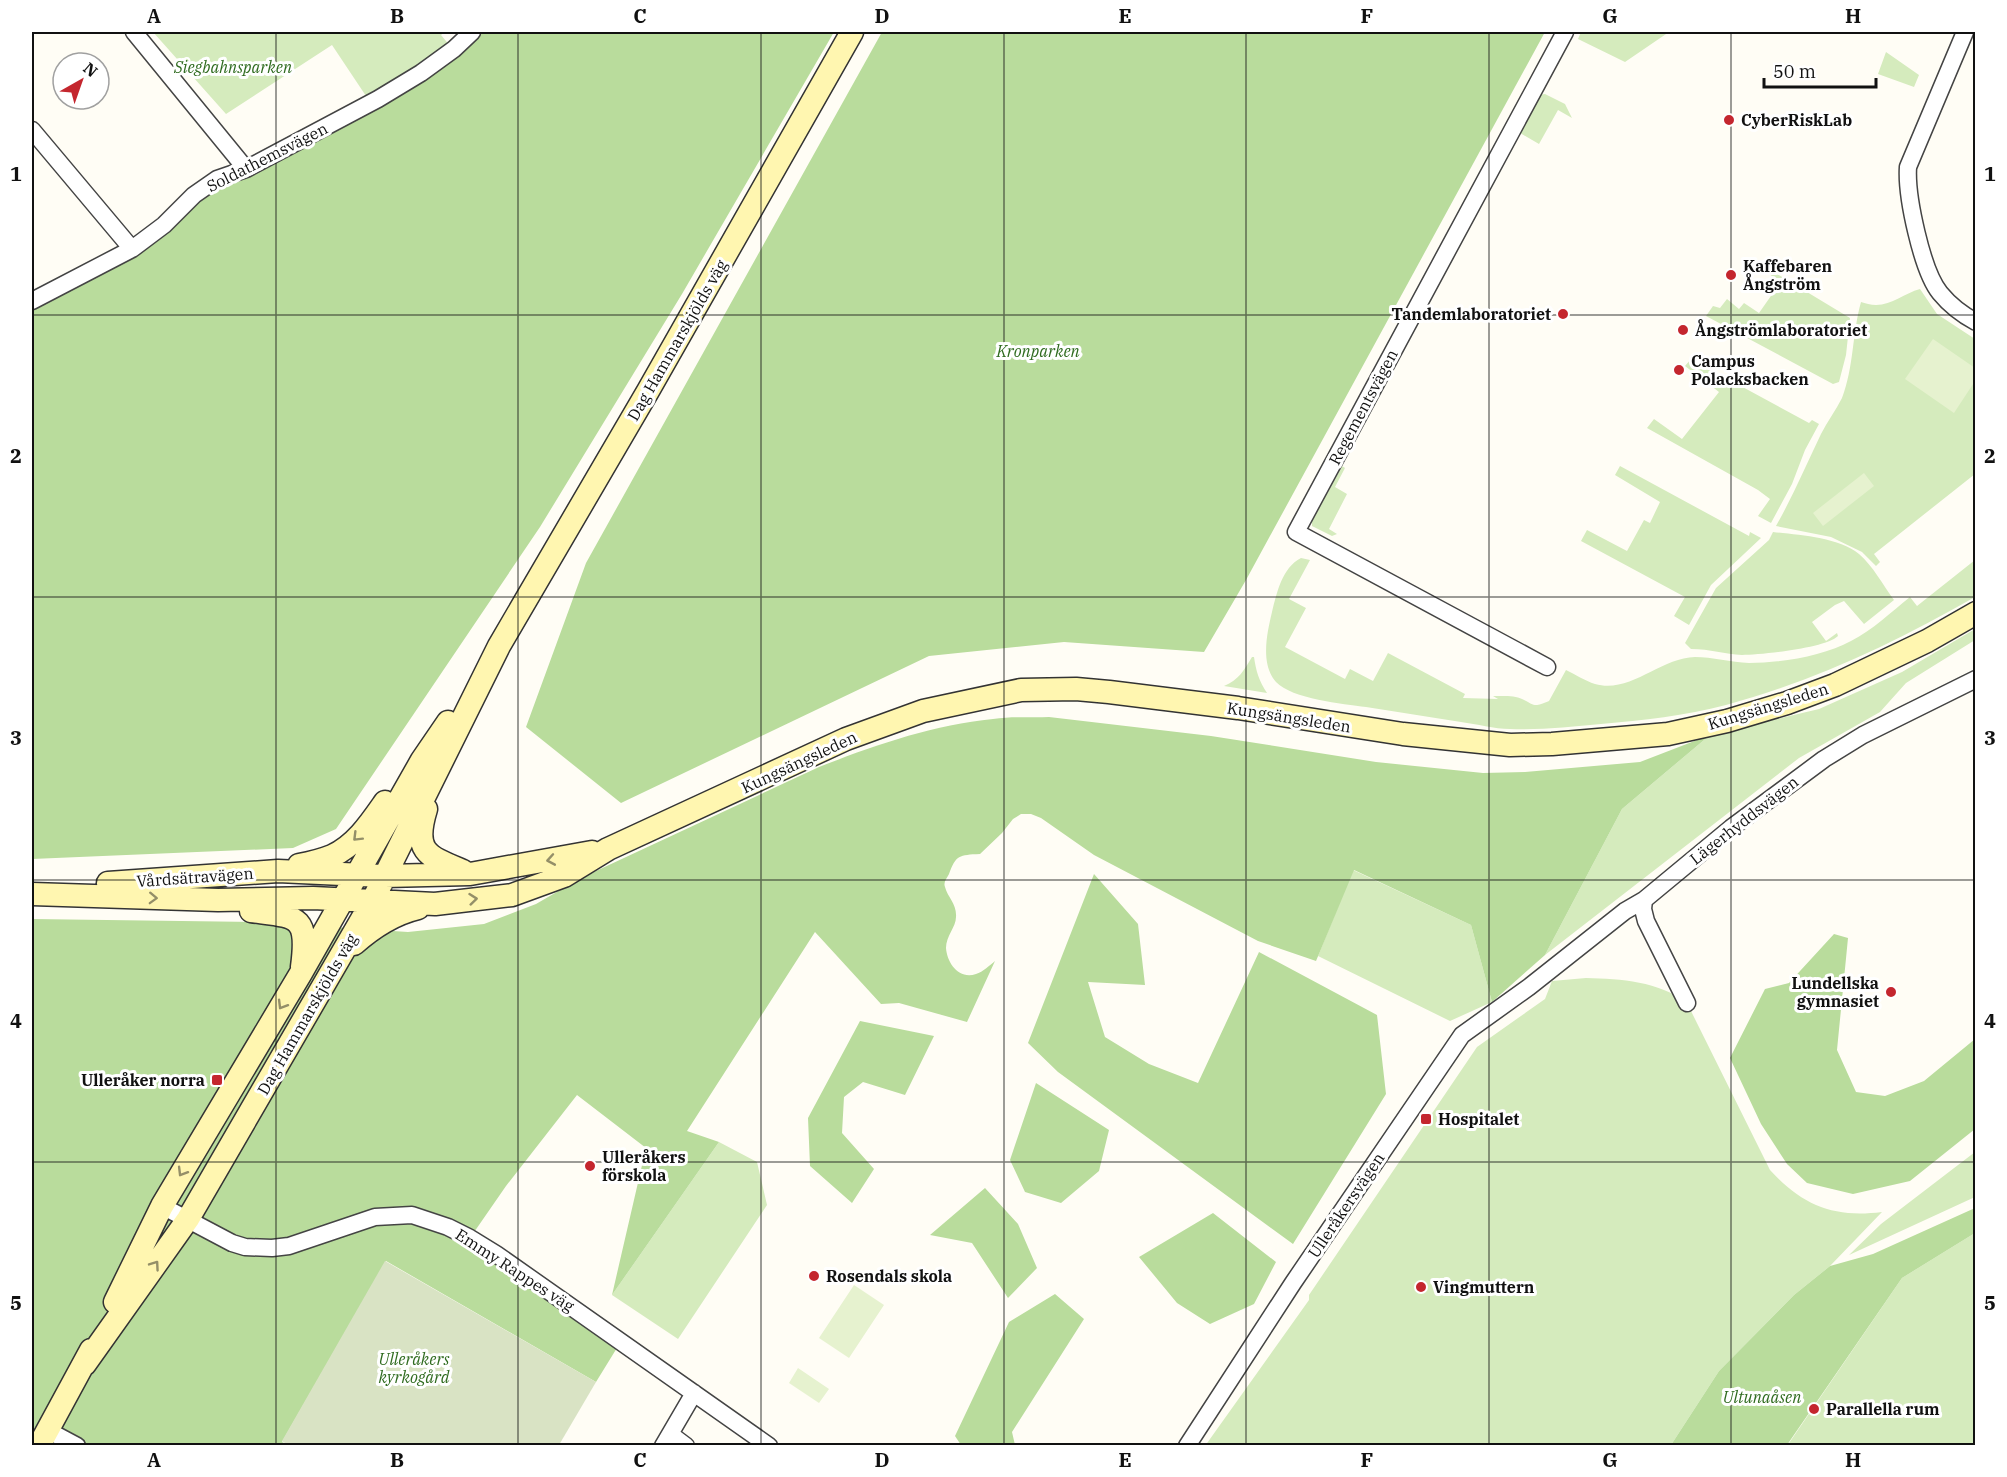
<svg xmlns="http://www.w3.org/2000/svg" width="2007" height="1477" viewBox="0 0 2007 1477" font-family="'IBM Plex Serif',serif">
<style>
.green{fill:#d5ebbd}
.forest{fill:#b9dc9c}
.cemetery{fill:#d9e3c4}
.pitch{fill:#e6f2cf}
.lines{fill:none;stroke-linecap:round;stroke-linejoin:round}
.street-casing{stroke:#444;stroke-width:19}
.secondary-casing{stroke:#333;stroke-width:25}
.street{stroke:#fff;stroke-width:16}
.secondary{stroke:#fff6b0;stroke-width:22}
.oneway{stroke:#948f68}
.grid{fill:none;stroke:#111;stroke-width:1.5;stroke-opacity:0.55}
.poi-dot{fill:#c4262e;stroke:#fff;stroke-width:2}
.labels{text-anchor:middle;stroke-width:6;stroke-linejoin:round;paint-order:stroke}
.park-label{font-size:16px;font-style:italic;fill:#2f6b1f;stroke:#fff}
.poi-label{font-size:16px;font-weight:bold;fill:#111;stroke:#fff;text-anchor:start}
.street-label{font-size:16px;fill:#111;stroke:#fff}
.neatline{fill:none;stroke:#111;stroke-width:2}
.grid-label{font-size:20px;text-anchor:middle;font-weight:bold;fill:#111}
</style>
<rect width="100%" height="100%" fill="#fffdf5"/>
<!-- green -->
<path class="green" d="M 153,32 L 445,32 L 441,35 L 451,47 L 368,99 L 332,45 L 226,114 Z
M 1581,32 L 1669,32 L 1625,62 L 1578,39 Z
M 1886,52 L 1919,75 L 1914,87 L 1878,74 Z
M 1545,94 L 1565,104 L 1572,118 L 1558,110 L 1539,144 L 1520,133 L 1539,95 Z
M 1769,269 L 1850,318 L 1846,355 L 1839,382 L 1833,384 L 1706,316 L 1713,306 L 1720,308 L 1727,299 L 1739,309 L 1744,303 L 1759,313 L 1780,283 L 1767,272 Z
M 1920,289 L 1937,314 L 1975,339 L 1975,474 L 1874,554 L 1880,562 L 1876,566 L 1862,552 L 1831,537 L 1776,526 C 1793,496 1806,465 1821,434 C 1827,422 1836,410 1842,398 C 1854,367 1852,334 1861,302 C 1865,303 1871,305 1876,305 C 1892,305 1905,293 1920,289 Z
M 1691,359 L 1809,423 L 1812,420 L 1819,424 L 1805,450 L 1792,484 L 1771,523 L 1758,516 L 1770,499 L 1758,490 L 1647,428 L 1654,419 L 1682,439 L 1719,392 L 1685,366 Z
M 1342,466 L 1345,468 L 1335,487 L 1347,494 L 1329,529 L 1337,534 L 1332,536 L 1312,526 L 1312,521 Z
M 1620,466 L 1749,536 L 1750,532 L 1761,538 L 1711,585 L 1689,625 L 1674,616 L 1685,597 L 1581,541 L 1587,530 L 1627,551 L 1644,520 L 1650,523 L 1660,502 L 1615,475 Z
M 1773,532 C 1799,535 1838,537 1859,554 C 1873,566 1883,585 1894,600 L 1864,624 L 1844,601 L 1835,605 L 1812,622 L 1826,641 L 1837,633 L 1838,636 C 1826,648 1761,655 1742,655 C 1725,654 1710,649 1691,649 L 1685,643 L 1716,588 L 1769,540 Z
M 1301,558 L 1310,560 L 1289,599 L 1306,608 L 1285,647 L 1345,679 L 1350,669 L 1373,681 L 1388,653 L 1465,694 L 1463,698 L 1498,699 L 1493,696 C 1501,696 1515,695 1522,699 C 1535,705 1533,708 1549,701 L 1566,670 C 1575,674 1585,681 1595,684 C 1630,694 1660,658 1695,657 C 1712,657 1731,662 1749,663 C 1780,663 1824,656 1851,641 C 1873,630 1891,612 1910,597 L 1917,606 L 1975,560 L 1975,597 C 1896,642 1815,681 1726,705 C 1685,716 1643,720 1601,724 C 1571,727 1540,730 1510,729 C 1494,729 1477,724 1461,722 C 1429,717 1398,712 1366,707 C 1343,704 1292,699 1276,682 C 1260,664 1267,633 1272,612 C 1277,592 1282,568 1301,558 Z
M 1975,629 L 1975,640 L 1906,683 L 1880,712 L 1799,758 L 1545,955 L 1622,809 L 1710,735 L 1819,709 L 1902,672 Z
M 1252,657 L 1254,657 C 1256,671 1259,681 1267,693 L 1224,686 C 1239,680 1244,670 1252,657 Z
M 1353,870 L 1471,925 L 1492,1002 L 1450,1021 L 1318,956 Z
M 1586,978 C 1622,979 1658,981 1687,1003 L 1770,1170 C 1803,1206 1834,1218 1882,1212 L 1830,1266 L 1794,1295 L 1719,1371 L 1671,1445 L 1205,1446 L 1309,1300 L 1309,1295 L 1477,1047 L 1545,999 L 1552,981 Z
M 719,1142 L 757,1162 L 767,1205 L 678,1339 L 612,1295 Z
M 1975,1152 L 1975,1197 L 1849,1255 L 1881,1224 Z
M 1975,1233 L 1975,1445 L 1787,1446 L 1902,1278 Z"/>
<!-- forest -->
<path class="forest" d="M 472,32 L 834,32 L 682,294 L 540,527 L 336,829 L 293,848 L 32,859 L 32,301 L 132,249 L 194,195 L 300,139 Z
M 882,32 L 1545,32 L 1246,580 L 1204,652 L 1064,642 L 929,656 L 621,803 L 526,727 L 586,563 Z
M 1049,717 L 1211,736 L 1376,762 L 1483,773 L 1525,772 L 1640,762 L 1710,735 L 1622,809 L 1545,955 L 1492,1002 L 1471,925 L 1354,870 L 1316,961 L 1258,941 L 1094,855 L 1041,818 L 1031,814 L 1021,814 L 1013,819 L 1002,833 L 980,854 C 959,855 956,855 949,874 C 947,878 943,882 945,887 C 948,898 957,904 956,917 C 956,927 946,936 946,948 C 947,963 959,980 976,974 C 983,972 990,965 995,961 L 967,1022 L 899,1003 L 881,1004 L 815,932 L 687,1131 L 719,1142 L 612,1295 L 646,1148 L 577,1095 L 506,1186 L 470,1238 L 620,1343 L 596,1382 L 386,1261 L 282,1442 L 289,1445 L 32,1446 L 32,919 L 256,922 L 408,932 L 484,924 L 536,904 L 581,878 L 819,767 C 875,745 933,725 993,719 C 1012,716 1031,718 1049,717 Z
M 1094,874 L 1138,924 L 1145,985 L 1088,982 L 1105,1037 L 1149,1064 L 1198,1083 L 1259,952 L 1377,1015 L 1386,1094 L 1293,1244 L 1058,1072 L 1028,1043 Z
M 1834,934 L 1848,938 L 1837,1050 L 1856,1092 L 1885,1096 L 1924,1081 L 1975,1039 L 1975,1129 L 1910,1181 L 1853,1194 L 1807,1183 L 1787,1164 L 1761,1124 L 1730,1058 L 1765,989 L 1789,983 Z
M 860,1021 L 934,1036 L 905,1095 L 863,1082 L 844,1097 L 842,1133 L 874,1169 L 852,1203 L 810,1166 L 808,1118 Z
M 1036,1083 L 1109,1130 L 1099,1171 L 1061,1203 L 1025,1192 L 1010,1160 Z
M 985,1188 L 1018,1224 L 1037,1268 L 1008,1298 L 972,1243 L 930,1235 Z
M 1975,1208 L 1975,1233 L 1902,1278 L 1787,1445 L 1671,1445 L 1719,1371 L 1794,1295 L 1830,1266 L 1873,1254 Z
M 1213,1213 L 1276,1262 L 1254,1304 L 1210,1324 L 1177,1303 L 1139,1257 Z
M 1055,1294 L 1084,1319 L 1012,1432 L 1015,1445 L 961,1445 L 955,1436 L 1009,1322 Z"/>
<!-- cemetery -->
<path class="cemetery" d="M 385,1261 L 596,1382 L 559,1445 L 289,1446 L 282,1441 Z"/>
<!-- pitch -->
<path class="pitch" d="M 1933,339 L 1975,368 L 1975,381 L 1954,413 L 1905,379 Z
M 1864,473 L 1874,486 L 1823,526 L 1813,513 Z
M 854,1285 L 884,1305 L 849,1358 L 819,1338 Z
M 798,1368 L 829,1389 L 819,1403 L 789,1383 Z"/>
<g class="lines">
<defs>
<path id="street" d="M 134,32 L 246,169
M 1965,32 L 1908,167 C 1906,196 1922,271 1940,293 C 1949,304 1963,315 1976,322
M 32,130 L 132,249
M 32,301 L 132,249 L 164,225 L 194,195 L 217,179 L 246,169 L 378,99 L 421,73 L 454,49 L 472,32
M 1547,667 L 1296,532 L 1565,32
M 1644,900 L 1643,909 L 1646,921 L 1687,1003
M 162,1206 L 232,1243 L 245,1247 L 272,1248 L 289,1246 L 375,1217 L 412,1215 L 448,1227 L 470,1238 L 496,1254 L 769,1446
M 47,1430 L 77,1446
M 670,1434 L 686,1446
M 663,1446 L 694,1393
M 1187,1446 L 1293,1283 L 1462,1035 L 1529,987 L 1625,911 L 1644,900 L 1731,828 L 1824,759 L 1863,735 L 1976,679"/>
<path id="secondary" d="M 426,809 C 413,852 427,856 463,871
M 299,865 C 310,863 322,860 332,856 C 356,845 371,822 385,802
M 108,883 L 278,871 L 385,876 L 470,874 L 592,852
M 32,894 L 218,900 L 313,898 L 435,904 L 512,895 L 564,876 L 608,849 L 846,739 L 923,711 L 1021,690 L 1076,689 L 1109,692 L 1238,708 L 1403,734 L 1510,745 L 1552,744 L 1668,734 L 1727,721 L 1787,703 L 1835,685 L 1927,641 L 1976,613
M 251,911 C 297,917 309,914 302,967
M 354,944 C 373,927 393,914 418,908
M 115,1302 L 162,1206 L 301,973 L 422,760 L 448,722
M 85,1364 L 188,1219 L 373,900 L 499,646 L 648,391 L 852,32
M 39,1446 L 91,1350"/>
</defs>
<!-- street casing -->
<use href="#street" class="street-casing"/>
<!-- secondary casing -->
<use href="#secondary" class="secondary-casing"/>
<!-- street -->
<use href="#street" class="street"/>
<!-- secondary -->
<use href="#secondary" class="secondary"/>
</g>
<!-- one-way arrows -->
<defs><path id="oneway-chevron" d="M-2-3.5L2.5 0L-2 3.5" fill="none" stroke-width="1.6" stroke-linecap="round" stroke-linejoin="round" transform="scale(1.5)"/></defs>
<g class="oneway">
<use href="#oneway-chevron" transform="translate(357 837) rotate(135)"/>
<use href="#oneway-chevron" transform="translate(551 860) rotate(170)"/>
<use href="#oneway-chevron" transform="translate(153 898) rotate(2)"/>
<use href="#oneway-chevron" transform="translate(473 899) rotate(-6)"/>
<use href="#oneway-chevron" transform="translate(282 1005) rotate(121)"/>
<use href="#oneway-chevron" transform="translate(182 1172) rotate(121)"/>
<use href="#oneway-chevron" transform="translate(155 1265) rotate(-55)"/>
</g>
<!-- grid -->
<path class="grid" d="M 276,32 L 276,1446M 518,32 L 518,1446M 761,32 L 761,1446M 1004,32 L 1004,1446M 1246,32 L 1246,1446M 1489,32 L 1489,1446M 1731,32 L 1731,1446M 32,315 L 1976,315M 32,597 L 1976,597M 32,880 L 1976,880M 32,1162 L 1976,1162"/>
<!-- markers -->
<g class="poi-dot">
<circle cx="1729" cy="120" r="6"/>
<circle cx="1731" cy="275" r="6"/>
<circle cx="1563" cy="314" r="6"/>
<circle cx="1683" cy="330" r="6"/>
<circle cx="1679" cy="370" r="6"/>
<circle cx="1891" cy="992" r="6"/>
<rect x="211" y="1074" width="12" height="12" rx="3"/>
<rect x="1420" y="1113" width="12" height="12" rx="3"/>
<circle cx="590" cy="1166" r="6"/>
<circle cx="814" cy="1276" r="6"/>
<circle cx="1421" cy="1287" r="6"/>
<circle cx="1814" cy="1409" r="6"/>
</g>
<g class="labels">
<!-- park labels -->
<g class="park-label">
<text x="233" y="73">Siegbahnsparken</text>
<text x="1038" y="357">Kronparken</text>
<text x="414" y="1365">Ulleråkers<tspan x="414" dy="18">kyrkogård</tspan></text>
<text x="1762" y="1403">Ultunaåsen</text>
</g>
<!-- poi labels -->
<g class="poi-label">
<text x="1741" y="126">CyberRiskLab</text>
<text x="1743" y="272">Kaffebaren<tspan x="1743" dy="18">Ångström</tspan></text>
<text x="1551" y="320" text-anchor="end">Tandemlaboratoriet</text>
<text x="1695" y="336">Ångströmlaboratoriet</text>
<text x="1691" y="367">Campus<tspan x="1691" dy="18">Polacksbacken</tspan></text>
<text x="1879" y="989" text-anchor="end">Lundellska<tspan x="1879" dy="18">gymnasiet</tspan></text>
<text x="205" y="1086" text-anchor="end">Ulleråker norra</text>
<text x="1438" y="1125">Hospitalet</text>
<text x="602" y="1163">Ulleråkers<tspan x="602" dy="18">förskola</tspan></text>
<text x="826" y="1282">Rosendals skola</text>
<text x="1433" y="1293">Vingmuttern</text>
<text x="1826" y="1415">Parallella rum</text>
</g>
<!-- street labels -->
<g class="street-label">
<text transform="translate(267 157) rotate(-27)" y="6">Soldathemsvägen</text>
<text transform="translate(677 340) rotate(-60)" y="6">Dag Hammarskjölds väg</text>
<text transform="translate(1363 407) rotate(-62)" y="6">Regementsvägen</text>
<text transform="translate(1768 706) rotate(-17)" y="6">Kungsängsleden</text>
<text transform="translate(1289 717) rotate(9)" y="6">Kungsängsleden</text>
<text transform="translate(799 762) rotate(-25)" y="6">Kungsängsleden</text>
<text transform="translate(1744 820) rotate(-38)" y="6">Lägerhyddsvägen</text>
<text transform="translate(195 877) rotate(-4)" y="6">Vårdsätravägen</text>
<text transform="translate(307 1014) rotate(-60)" y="6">Dag Hammarskjölds väg</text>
<text transform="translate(1346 1205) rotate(-56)" y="6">Ulleråkersvägen</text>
<text transform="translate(515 1270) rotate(33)" y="6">Emmy Rappes väg</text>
</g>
</g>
<!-- border -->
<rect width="2007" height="1477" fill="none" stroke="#ffffff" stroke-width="66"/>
<!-- north arrow -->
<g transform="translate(81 81) rotate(40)"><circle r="28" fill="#ffffff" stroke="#a0a0a0" stroke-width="1.5"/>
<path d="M0-4.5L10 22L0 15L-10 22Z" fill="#c4262e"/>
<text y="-9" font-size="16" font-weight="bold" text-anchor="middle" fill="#111111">N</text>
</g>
<!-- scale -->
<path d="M1764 78v9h112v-9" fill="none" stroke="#111111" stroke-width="3"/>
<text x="1773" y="78" font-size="18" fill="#111111" stroke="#ffffff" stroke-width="4.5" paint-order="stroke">50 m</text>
<rect x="33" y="33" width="1941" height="1411" class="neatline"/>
<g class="grid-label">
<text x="154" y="23">A</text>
<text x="397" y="23">B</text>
<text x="640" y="23">C</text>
<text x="882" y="23">D</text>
<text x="1125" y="23">E</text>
<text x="1367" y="23">F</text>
<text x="1610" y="23">G</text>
<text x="1853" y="23">H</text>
<text x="16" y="181">1</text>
<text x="1990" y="181">1</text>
<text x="16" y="463">2</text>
<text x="1990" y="463">2</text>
<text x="16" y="745">3</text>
<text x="1990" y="745">3</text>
<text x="16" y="1028">4</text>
<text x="1990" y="1028">4</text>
<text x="16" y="1310">5</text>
<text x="1990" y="1310">5</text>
<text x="154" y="1467">A</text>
<text x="397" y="1467">B</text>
<text x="640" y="1467">C</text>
<text x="882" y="1467">D</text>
<text x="1125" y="1467">E</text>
<text x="1367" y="1467">F</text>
<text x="1610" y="1467">G</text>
<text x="1853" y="1467">H</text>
</g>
</svg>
